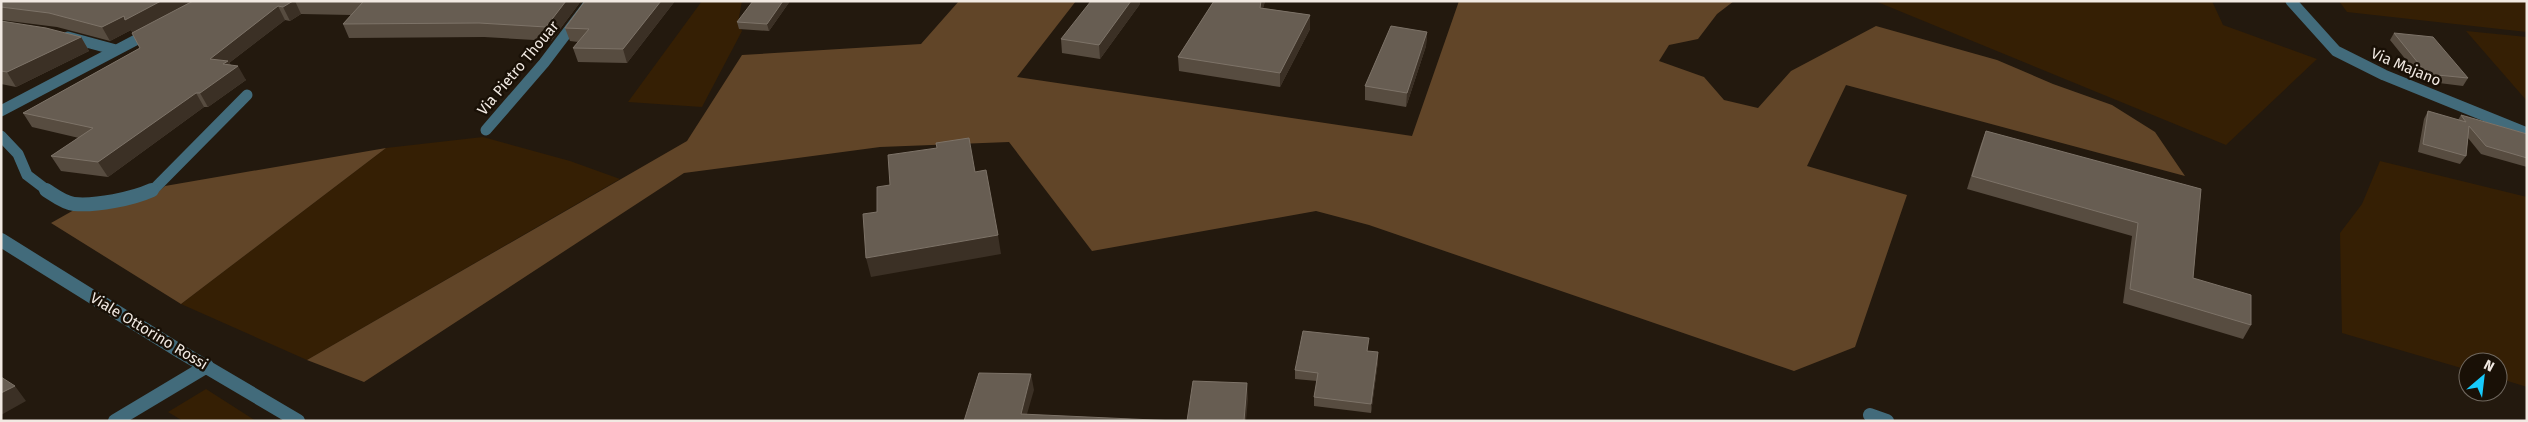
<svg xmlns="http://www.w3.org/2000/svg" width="2528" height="422" viewBox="0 0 2528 422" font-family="'Fira Sans',sans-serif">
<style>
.green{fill:#351f04}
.forest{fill:#614528}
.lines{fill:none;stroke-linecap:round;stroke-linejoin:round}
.minor-far1{stroke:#426b7b;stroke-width:11}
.minor{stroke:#426b7b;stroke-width:14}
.wall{fill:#574c40}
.shaded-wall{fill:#3b3025}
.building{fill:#675d52;stroke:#7d7368}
.labels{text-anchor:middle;stroke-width:5;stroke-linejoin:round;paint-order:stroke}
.street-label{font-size:15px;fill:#f1e9e2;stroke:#191006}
</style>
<rect width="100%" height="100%" fill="#23190e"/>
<!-- green -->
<path class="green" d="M 702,1 L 742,1 L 738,23 L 742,31 L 702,107 L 628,102 Z
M 1875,1 L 2212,1 L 2223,25 L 2317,59 L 2226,145 Z
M 2339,1 L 2527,1 L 2527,32 L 2347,12 Z
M 2466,31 L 2527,37 L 2527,101 Z
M 483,137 L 570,161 L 620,179 L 307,360 L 181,304 L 386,148 Z
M 2380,161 L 2527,197 L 2527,387 L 2498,378 L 2498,362 L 2468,362 L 2468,370 L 2342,333 L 2340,233 L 2362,204 Z
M 206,389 L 256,421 L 183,421 L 168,412 Z"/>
<!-- forest -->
<path class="forest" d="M 959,1 L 1076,1 L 1017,77 L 1412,136 L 1459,1 L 1734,1 L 1717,14 L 1698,39 L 1669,45 L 1659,61 L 1704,77 L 1724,100 L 1758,108 L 1791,71 L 1876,26 L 1997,60 L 2053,84 L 2112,105 L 2155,132 L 2185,176 L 1846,85 L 1807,166 L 1907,195 L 1855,347 L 1794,371 L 1369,225 L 1316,211 L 1092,251 L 1009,142 L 880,147 L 684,173 L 364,382 L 307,360 L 687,141 L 742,55 L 921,44 Z
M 386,148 L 181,304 L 51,223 L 74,210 L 158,192 L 165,186 Z"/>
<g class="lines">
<!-- minor-far1 -->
<path class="minor-far1" d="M 2291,1 L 2336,51 L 2384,75 L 2527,133
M 68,37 L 116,50
M 1,111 L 151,32
M 486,130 L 544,63 L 591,1
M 1,136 L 18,154 L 27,175 L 48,191
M 149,191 L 155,188 L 247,95"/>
<!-- minor -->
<path class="minor" d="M 46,190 C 54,195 64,203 74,204 C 96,206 132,199 152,190
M 1,240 L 181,352 L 298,421
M 1870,415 L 1887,421
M 115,421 L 207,366"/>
</g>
<!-- wall -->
<path class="wall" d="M 1,1 L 581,1 L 551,41 L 484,37 L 349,38 L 343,24 L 351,15 L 301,14 L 290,21 L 285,20 L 229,63 L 246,80 L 208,107 L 204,107 L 108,177 L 61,171 L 51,156 L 79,138 L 32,127 L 23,113 L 140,48 L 131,30 L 110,41 L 57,27 L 1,20 Z
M 675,1 L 627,63 L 578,62 L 573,48 L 578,42 L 570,41 L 565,28 Z
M 790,1 L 769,31 L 739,29 L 737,22 Z
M 1214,1 L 1265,1 L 1263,8 L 1310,15 L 1310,29 L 1280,87 L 1179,71 L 1178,57 Z
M 1140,4 L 1100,59 L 1062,53 L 1061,39 Z
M 1,21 L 81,37 L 89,51 L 16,87 L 1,84 Z
M 1427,32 L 1426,46 L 1406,107 L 1365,100 L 1365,86 Z
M 2394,33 L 2468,78 L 2463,86 L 2423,81 L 2390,40 Z
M 2428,111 L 2458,120 L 2461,115 L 2527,134 L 2527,167 L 2481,154 L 2468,138 L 2466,156 L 2460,164 L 2418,152 L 2424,119 Z
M 1986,131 L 2201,189 L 2193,278 L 2251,325 L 2243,339 L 2123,303 L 2132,236 L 1967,189 L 1981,144 Z
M 1368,346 L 1367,351 L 1378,361 L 1371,413 L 1314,406 L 1314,397 L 1317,381 L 1295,379 L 1295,370 Z"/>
<!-- shaded-wall -->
<path class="shaded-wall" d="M 161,1 L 194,1 L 133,33 L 131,30 L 110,41 L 102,27 L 124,16 Z
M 293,1 L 295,1 L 301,14 L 290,21 L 283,7 Z
M 566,1 L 581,1 L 551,41 L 546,27 Z
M 661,1 L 675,1 L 627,63 L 623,49 Z
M 783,1 L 790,1 L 769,31 L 767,24 Z
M 1131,1 L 1140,1 L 1140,4 L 1100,59 L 1099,45 Z
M 1261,1 L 1265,1 L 1260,21 L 1260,8 Z
M 278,6 L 285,20 L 229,63 L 233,69 L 238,66 L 246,80 L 208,107 L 200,93 L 210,59 Z
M 1310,15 L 1310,29 L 1280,87 L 1280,73 Z
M 1427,32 L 1426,46 L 1406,107 L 1407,93 Z
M 81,37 L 89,51 L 16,87 L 7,72 Z
M 196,93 L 204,107 L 108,177 L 98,162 Z
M 998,235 L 1001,254 L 871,277 L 866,258 Z
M 1378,352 L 1378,361 L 1371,413 L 1371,404 Z
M 1031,374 L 1034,390 L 1025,421 L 1021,414 Z
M 1247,383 L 1248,399 L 1246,421 L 1244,421 Z
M 15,386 L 26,401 L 1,415 L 1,393 Z"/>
<!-- building -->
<path class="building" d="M 1,1 L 161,1 L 125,20 L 124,16 L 102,27 L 49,13 L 1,7 Z
M 193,1 L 293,1 L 283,7 L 278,6 L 210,59 L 228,61 L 223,64 L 238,66 L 200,93 L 196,93 L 98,162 L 51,156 L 93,128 L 23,113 L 140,48 L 132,33 Z
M 334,1 L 566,1 L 546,27 L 479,23 L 343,24 L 363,2 Z
M 585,1 L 661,1 L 623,49 L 573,48 L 589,29 L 565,28 Z
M 753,1 L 783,1 L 767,24 L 737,22 Z
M 1091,1 L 1131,1 L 1099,45 L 1061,39 Z
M 1214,1 L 1261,1 L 1260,8 L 1310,15 L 1280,73 L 1178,57 Z
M 1,21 L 46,28 L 81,37 L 7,72 L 1,71 Z
M 1391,26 L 1427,32 L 1407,93 L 1365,86 Z
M 2394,33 L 2433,37 L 2468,78 L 2427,74 Z
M 2428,111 L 2466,122 L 2461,115 L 2527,134 L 2527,158 L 2486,146 L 2469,126 L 2466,156 L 2423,144 Z
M 1986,131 L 2201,189 L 2193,278 L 2251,295 L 2251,325 L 2130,289 L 2138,223 L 1972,176 Z
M 969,138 L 975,172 L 986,170 L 998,235 L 866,258 L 863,214 L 877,212 L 877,187 L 890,185 L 888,155 L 937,148 L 936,143 Z
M 1303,331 L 1369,338 L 1367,351 L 1378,352 L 1371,404 L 1314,397 L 1318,373 L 1295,370 Z
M 979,373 L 1031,374 L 1021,414 L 1176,421 L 964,421 Z
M 1,377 L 15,386 L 1,393 Z
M 1193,381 L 1247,383 L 1244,421 L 1187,421 Z"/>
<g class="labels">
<!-- street labels -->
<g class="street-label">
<text transform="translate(2406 67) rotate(23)" y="5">Via Majano</text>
<text transform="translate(518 68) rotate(-50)" y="5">Via Pietro Thouar</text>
<text transform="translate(149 331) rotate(31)" y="5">Viale Ottorino Rossi</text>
</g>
</g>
<!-- border -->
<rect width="2528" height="422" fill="none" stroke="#f1e9e2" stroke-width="5"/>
<!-- north arrow -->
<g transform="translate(2483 377) rotate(28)"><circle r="24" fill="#191006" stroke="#6f675e"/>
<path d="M0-4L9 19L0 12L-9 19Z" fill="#17cafb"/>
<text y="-8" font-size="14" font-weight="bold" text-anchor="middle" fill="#f1e9e2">N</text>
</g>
</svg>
